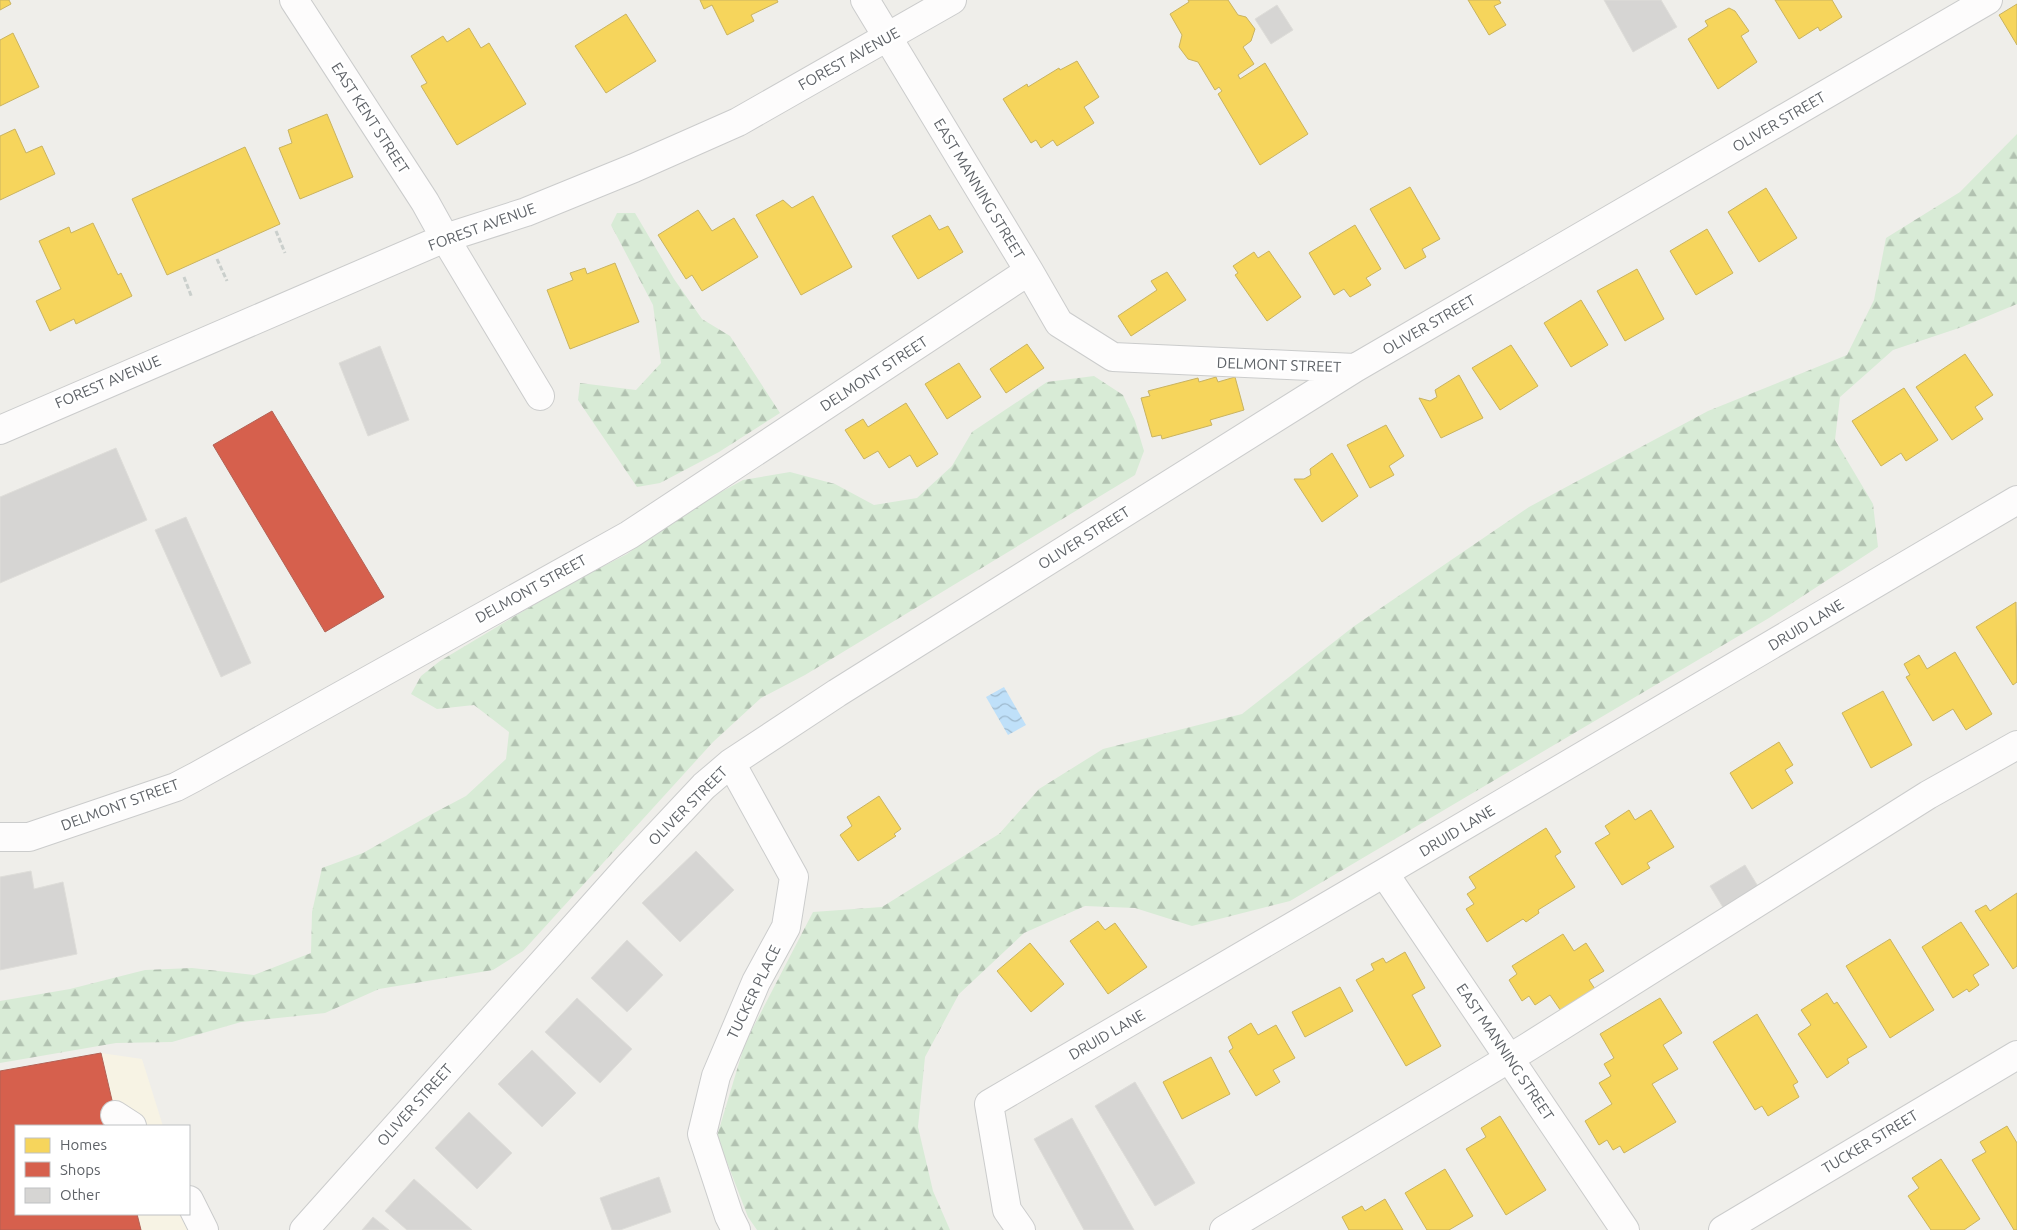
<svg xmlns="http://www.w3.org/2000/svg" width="2017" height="1230" viewBox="0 0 2017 1230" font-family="Ubuntu,sans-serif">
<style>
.commercial{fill:#f7f3e4}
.forest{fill:url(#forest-firs)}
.water{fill:url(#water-waves)}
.homes{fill:#f6d55c;stroke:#c9b360}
.shops{fill:#d6604d;stroke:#b26155}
.building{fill:#d6d5d3;stroke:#deddd9}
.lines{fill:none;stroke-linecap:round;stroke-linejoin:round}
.minor-casing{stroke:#cbcccc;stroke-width:30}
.path{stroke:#cacfcc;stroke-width:3;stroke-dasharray:5 2.5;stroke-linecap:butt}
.minor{stroke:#fdfcfc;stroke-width:28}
.labels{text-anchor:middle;stroke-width:5;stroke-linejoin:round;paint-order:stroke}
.street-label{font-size:15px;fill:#5f6368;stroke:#fff}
</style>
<defs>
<pattern id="forest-firs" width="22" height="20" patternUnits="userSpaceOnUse" patternTransform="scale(1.25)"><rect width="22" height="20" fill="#d8ebd6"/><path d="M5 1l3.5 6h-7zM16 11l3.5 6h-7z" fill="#b2c2b1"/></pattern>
<pattern id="water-waves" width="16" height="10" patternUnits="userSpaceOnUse" patternTransform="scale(1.25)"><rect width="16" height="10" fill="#bfe0f9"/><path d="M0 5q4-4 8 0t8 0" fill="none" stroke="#9eb9cd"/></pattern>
</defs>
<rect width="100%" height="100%" fill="#efeeea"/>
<!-- commercial -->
<path class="commercial" d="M 101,1053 L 142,1059 L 163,1126 L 16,1126 L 16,1214 L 189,1214 L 206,1230 L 0,1230 L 0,1071 Z"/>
<!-- forest -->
<path class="forest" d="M 2017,134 L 2017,304 L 1962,327 L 1893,350 L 1840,397 L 1835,440 L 1873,504 L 1878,547 L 1769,618 L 1290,901 L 1192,926 L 1135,908 L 1085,906 L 1024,933 L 959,994 L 925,1057 L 918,1127 L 933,1191 L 950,1230 L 757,1230 L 748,1217 L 717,1136 L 745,1043 L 813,912 L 882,907 L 999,834 L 1039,789 L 1103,749 L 1242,714 L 1353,627 L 1529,507 L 1708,411 L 1847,355 L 1874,300 L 1886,238 L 1960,192 Z
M 617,213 L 635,213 L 674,279 L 702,319 L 730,336 L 780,413 L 719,452 L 660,483 L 637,487 L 578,400 L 580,383 L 636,390 L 661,363 L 653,305 L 611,225 Z
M 1094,376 L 1123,395 L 1135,421 L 1144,451 L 1135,475 L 805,675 L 761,698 L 713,742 L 523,951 L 493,970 L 379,989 L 325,1013 L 241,1022 L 172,1042 L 116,1043 L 0,1063 L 0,1001 L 70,989 L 145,970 L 192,968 L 254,975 L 311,953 L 312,912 L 322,868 L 363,853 L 432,814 L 466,796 L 506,759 L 509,732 L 474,705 L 437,709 L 411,694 L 421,676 L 440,661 L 567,585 L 627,554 L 661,529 L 710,498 L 743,480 L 790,472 L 835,484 L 874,505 L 917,498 L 952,466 L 972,432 L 1047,382 Z"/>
<!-- water -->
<path class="water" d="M 1004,687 L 1026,725 L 1008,735 L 986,697 Z"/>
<!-- homes -->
<path class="homes" d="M 0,0 L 9,0 L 11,4 L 0,10 Z
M 700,0 L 777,0 L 778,2 L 751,15 L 754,21 L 727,35 L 712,5 L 704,9 Z
M 1188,0 L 1228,0 L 1238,15 L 1246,17 L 1255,29 L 1251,41 L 1243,47 L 1254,64 L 1238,75 L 1240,79 L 1265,63 L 1308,134 L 1260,165 L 1218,94 L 1222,91 L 1219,87 L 1215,90 L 1198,62 L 1188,59 L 1179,47 L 1182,35 L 1170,14 L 1189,2 Z
M 1468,0 L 1499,0 L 1501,3 L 1494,6 L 1506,25 L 1489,35 Z
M 1775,0 L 1832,0 L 1842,17 L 1820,31 L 1818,27 L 1799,39 Z
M 2017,4 L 2017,45 L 1999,15 Z
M 1729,8 L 1735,11 L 1749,31 L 1741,36 L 1757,62 L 1718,89 L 1688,39 L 1708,26 L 1705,21 Z
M 626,14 L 656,61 L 606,93 L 575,46 Z
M 469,28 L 481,48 L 489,43 L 526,104 L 457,145 L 421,86 L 427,83 L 411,56 L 443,36 L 447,42 Z
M 13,33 L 39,87 L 0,106 L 0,40 Z
M 1077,61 L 1099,97 L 1084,107 L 1094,123 L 1057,146 L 1053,140 L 1041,148 L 1036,140 L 1031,143 L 1003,99 L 1027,84 L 1028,87 L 1059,68 L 1060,70 Z
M 327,114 L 353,177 L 300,199 L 279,148 L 292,143 L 288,130 Z
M 15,129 L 26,153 L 42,146 L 55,174 L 0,200 L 0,136 Z
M 245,147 L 280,224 L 167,275 L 132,199 Z
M 1410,187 L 1440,239 L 1422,249 L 1426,257 L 1405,269 L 1370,209 Z
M 1766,188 L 1797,238 L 1759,262 L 1728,212 Z
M 813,196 L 852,267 L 801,295 L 756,215 L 783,200 L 792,208 Z
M 698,210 L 712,231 L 734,218 L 758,257 L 702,291 L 692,275 L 686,279 L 658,235 Z
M 930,215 L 939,230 L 948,226 L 963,252 L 918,279 L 892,236 Z
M 93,223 L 118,275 L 121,273 L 132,296 L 76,324 L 74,319 L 50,331 L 36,301 L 61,289 L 39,241 L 69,227 L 71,233 Z
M 1355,225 L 1381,269 L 1366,278 L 1371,285 L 1350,297 L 1344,289 L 1334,295 L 1309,253 Z
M 1707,229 L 1733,273 L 1696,295 L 1670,251 Z
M 1269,251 L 1301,297 L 1267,321 L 1235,275 L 1238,273 L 1233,266 L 1254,252 L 1258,258 Z
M 615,263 L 639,322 L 570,349 L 547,290 L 573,280 L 570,273 L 585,268 L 587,274 Z
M 1637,269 L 1664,319 L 1625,341 L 1597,291 Z
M 1167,272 L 1186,300 L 1131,336 L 1118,316 L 1157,290 L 1151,281 Z
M 1581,300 L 1608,345 L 1571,367 L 1544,323 Z
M 1027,344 L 1044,368 L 1006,393 L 990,369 Z
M 1511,345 L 1538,386 L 1500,410 L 1472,368 Z
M 1965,354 L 1993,395 L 1975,407 L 1983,419 L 1952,440 L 1916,387 Z
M 959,363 L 981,397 L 947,419 L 925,384 Z
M 1459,375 L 1483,418 L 1441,438 L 1419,398 L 1430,401 L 1437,397 L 1435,390 Z
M 1216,377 L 1218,382 L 1235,377 L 1244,410 L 1210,420 L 1212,425 L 1162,439 L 1161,435 L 1152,437 L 1141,398 L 1150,396 L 1148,391 L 1198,378 L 1199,382 Z
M 1904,388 L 1938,440 L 1906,461 L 1901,453 L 1881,466 L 1852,421 Z
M 906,403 L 938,454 L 917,467 L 910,455 L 889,468 L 878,451 L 864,459 L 845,430 L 863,419 L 868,427 Z
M 1386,425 L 1404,456 L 1389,466 L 1394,475 L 1370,488 L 1347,445 Z
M 1332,453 L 1358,496 L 1322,522 L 1294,479 L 1304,479 L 1311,475 L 1310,469 Z
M 2016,602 L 2017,682 L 2013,685 L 1976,627 Z
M 1955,652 L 1992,714 L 1966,730 L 1953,709 L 1933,721 L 1906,677 L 1910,675 L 1904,664 L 1919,655 L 1927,669 Z
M 1883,691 L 1912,745 L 1871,768 L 1842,713 Z
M 1779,742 L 1793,765 L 1785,770 L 1793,783 L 1752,809 L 1730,773 Z
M 879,796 L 901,829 L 894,834 L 896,836 L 858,861 L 840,835 L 852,826 L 847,817 Z
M 1629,810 L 1635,820 L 1651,810 L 1674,847 L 1647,863 L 1650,868 L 1622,885 L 1595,843 L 1610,834 L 1605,826 Z
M 1546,828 L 1561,852 L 1555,856 L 1575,887 L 1538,910 L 1539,913 L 1526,922 L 1523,919 L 1487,942 L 1466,909 L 1474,904 L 1467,894 L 1476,888 L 1469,877 Z
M 2017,893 L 2017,966 L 2013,969 L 1975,911 L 1986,905 L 1990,911 Z
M 1098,921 L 1105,930 L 1115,923 L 1147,967 L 1108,994 L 1070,941 Z
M 1961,922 L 1989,965 L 1973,975 L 1979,985 L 1969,992 L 1967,989 L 1953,998 L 1922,947 Z
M 1563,934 L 1574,951 L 1586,943 L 1604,971 L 1589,980 L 1595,989 L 1561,1011 L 1550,995 L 1535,1005 L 1529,996 L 1522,1001 L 1509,980 L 1517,974 L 1512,966 Z
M 1890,939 L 1934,1010 L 1890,1038 L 1846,966 Z
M 1030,943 L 1064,984 L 1031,1012 L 997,971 Z
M 1405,952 L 1425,988 L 1412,995 L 1441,1046 L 1406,1066 L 1356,980 L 1374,970 L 1371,964 L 1383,958 L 1386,963 Z
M 1340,987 L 1353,1011 L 1305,1037 L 1292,1012 Z
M 1827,993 L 1834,1004 L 1837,1002 L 1867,1047 L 1847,1059 L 1849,1063 L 1827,1078 L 1798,1034 L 1811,1025 L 1801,1010 Z
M 1660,998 L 1682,1033 L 1663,1045 L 1678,1069 L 1652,1084 L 1676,1122 L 1624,1153 L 1620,1146 L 1613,1150 L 1607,1140 L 1599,1145 L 1585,1121 L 1612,1104 L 1599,1083 L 1611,1076 L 1604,1064 L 1614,1058 L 1600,1034 Z
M 1757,1014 L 1798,1082 L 1793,1085 L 1799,1097 L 1768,1116 L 1762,1106 L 1755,1110 L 1713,1042 Z
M 1251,1023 L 1258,1035 L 1276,1025 L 1295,1058 L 1273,1070 L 1280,1082 L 1256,1096 L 1229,1051 L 1233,1048 L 1228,1037 Z
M 1211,1057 L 1230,1094 L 1182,1119 L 1163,1082 Z
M 1500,1116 L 1546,1190 L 1506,1215 L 1466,1149 L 1486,1137 L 1481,1128 Z
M 2007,1126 L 2017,1143 L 2017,1230 L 2014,1230 L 1972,1160 L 1986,1152 L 1980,1142 Z
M 1941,1159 L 1980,1219 L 1964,1230 L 1931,1230 L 1908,1196 L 1919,1188 L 1912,1178 Z
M 1445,1169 L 1473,1216 L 1449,1230 L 1427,1230 L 1405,1193 Z
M 1385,1199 L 1403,1230 L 1349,1230 L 1342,1217 L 1362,1206 L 1365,1211 Z"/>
<!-- shops -->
<path class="shops" d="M 272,411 L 384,597 L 325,632 L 213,445 Z
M 101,1053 L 118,1126 L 16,1126 L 16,1214 L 137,1214 L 141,1230 L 0,1230 L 0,1071 Z"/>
<!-- building -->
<path class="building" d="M 1604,0 L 1661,0 L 1677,27 L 1633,52 Z
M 1277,5 L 1293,30 L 1271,44 L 1255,19 Z
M 380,346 L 409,420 L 368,436 L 339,363 Z
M 116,448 L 147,520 L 0,583 L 0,497 Z
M 186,517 L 251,663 L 221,677 L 155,530 Z
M 696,851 L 734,890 L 680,942 L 642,903 Z
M 1745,865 L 1762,893 L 1727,914 L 1710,886 Z
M 31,871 L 34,889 L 63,882 L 77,954 L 0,970 L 0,877 Z
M 627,940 L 663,975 L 627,1012 L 591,978 Z
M 577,998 L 632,1049 L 600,1083 L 545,1032 Z
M 532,1050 L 576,1093 L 542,1127 L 498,1084 Z
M 1135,1082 L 1195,1183 L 1155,1206 L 1095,1106 Z
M 469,1112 L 512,1153 L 477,1189 L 435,1148 Z
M 1072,1118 L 1134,1230 L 1084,1230 L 1034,1139 Z
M 659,1177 L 671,1212 L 620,1230 L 612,1230 L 600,1198 Z
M 414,1179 L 472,1230 L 407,1230 L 385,1211 Z
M 373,1217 L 389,1230 L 362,1230 Z"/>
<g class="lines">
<defs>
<path id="minor" d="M 294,0 L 425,202 L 445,238 L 540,396
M 865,0 L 1029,271 L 1059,323 L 1113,357 L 1355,368
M 0,430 L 445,238 L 526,212 L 634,168 L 738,122 L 952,0
M 731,763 L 794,877 L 786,927 L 756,982 L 716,1076 L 702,1134 L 729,1216 L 736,1230
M 0,837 L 29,837 L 176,787 L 195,777 L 629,535 L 1029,271
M 1384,873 L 1625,1230
M 115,1115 L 132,1126
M 189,1200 L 204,1230
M 304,1230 L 628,867 L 704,786 L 731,763 L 837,693 L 1355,368 L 1988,0
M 1021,1230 L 1007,1210 L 989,1104 L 1384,873 L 2017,500
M 1224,1230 L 1528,1047 L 1928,795 L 2017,745
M 1723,1230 L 2017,1055"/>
</defs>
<!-- minor casing -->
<use href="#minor" class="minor-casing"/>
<!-- path -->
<path class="path" d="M 276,231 L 285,253
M 217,259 L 227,281
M 184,277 L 192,298"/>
<!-- minor -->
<use href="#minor" class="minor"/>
</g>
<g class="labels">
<!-- street labels -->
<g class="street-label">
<text transform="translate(849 59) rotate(-29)" y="5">FOREST AVENUE</text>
<text transform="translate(370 118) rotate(57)" y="5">EAST KENT STREET</text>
<text transform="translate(1779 122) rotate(-30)" y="5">OLIVER STREET</text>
<text transform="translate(979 189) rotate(59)" y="5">EAST MANNING STREET</text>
<text transform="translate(482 227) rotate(-20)" y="5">FOREST AVENUE</text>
<text transform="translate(1429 325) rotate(-30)" y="5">OLIVER STREET</text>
<text transform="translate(1279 365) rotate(2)" y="5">DELMONT STREET</text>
<text transform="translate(874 374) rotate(-33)" y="5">DELMONT STREET</text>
<text transform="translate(108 382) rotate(-23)" y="5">FOREST AVENUE</text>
<text transform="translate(1084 538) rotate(-32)" y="5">OLIVER STREET</text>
<text transform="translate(531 589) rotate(-29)" y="5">DELMONT STREET</text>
<text transform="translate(1806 625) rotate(-31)" y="5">DRUID LANE</text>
<text transform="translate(120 805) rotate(-20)" y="5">DELMONT STREET</text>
<text transform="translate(688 806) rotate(-45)" y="5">OLIVER STREET</text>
<text transform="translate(1457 831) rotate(-31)" y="5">DRUID LANE</text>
<text transform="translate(754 992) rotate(-64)" y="5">TUCKER PLACE</text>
<text transform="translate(1107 1035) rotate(-30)" y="5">DRUID LANE</text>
<text transform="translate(1505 1052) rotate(56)" y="5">EAST MANNING STREET</text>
<text transform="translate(415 1105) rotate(-48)" y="5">OLIVER STREET</text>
<text transform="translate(1870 1142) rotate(-31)" y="5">TUCKER STREET</text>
</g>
</g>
<!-- legend -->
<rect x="15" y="1125" width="175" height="90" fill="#ffffff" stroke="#bfc1c3"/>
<rect x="25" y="1138" width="25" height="15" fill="#f6d55c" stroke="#bfc1c3"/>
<text x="60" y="1150" font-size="15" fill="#5f6368">Homes</text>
<rect x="25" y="1162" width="25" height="15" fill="#d6604d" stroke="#bfc1c3"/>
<text x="60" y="1175" font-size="15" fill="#5f6368">Shops</text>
<rect x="25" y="1188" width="25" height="15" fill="#d6d5d3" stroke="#bfc1c3"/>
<text x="60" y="1200" font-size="15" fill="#5f6368">Other</text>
</svg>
